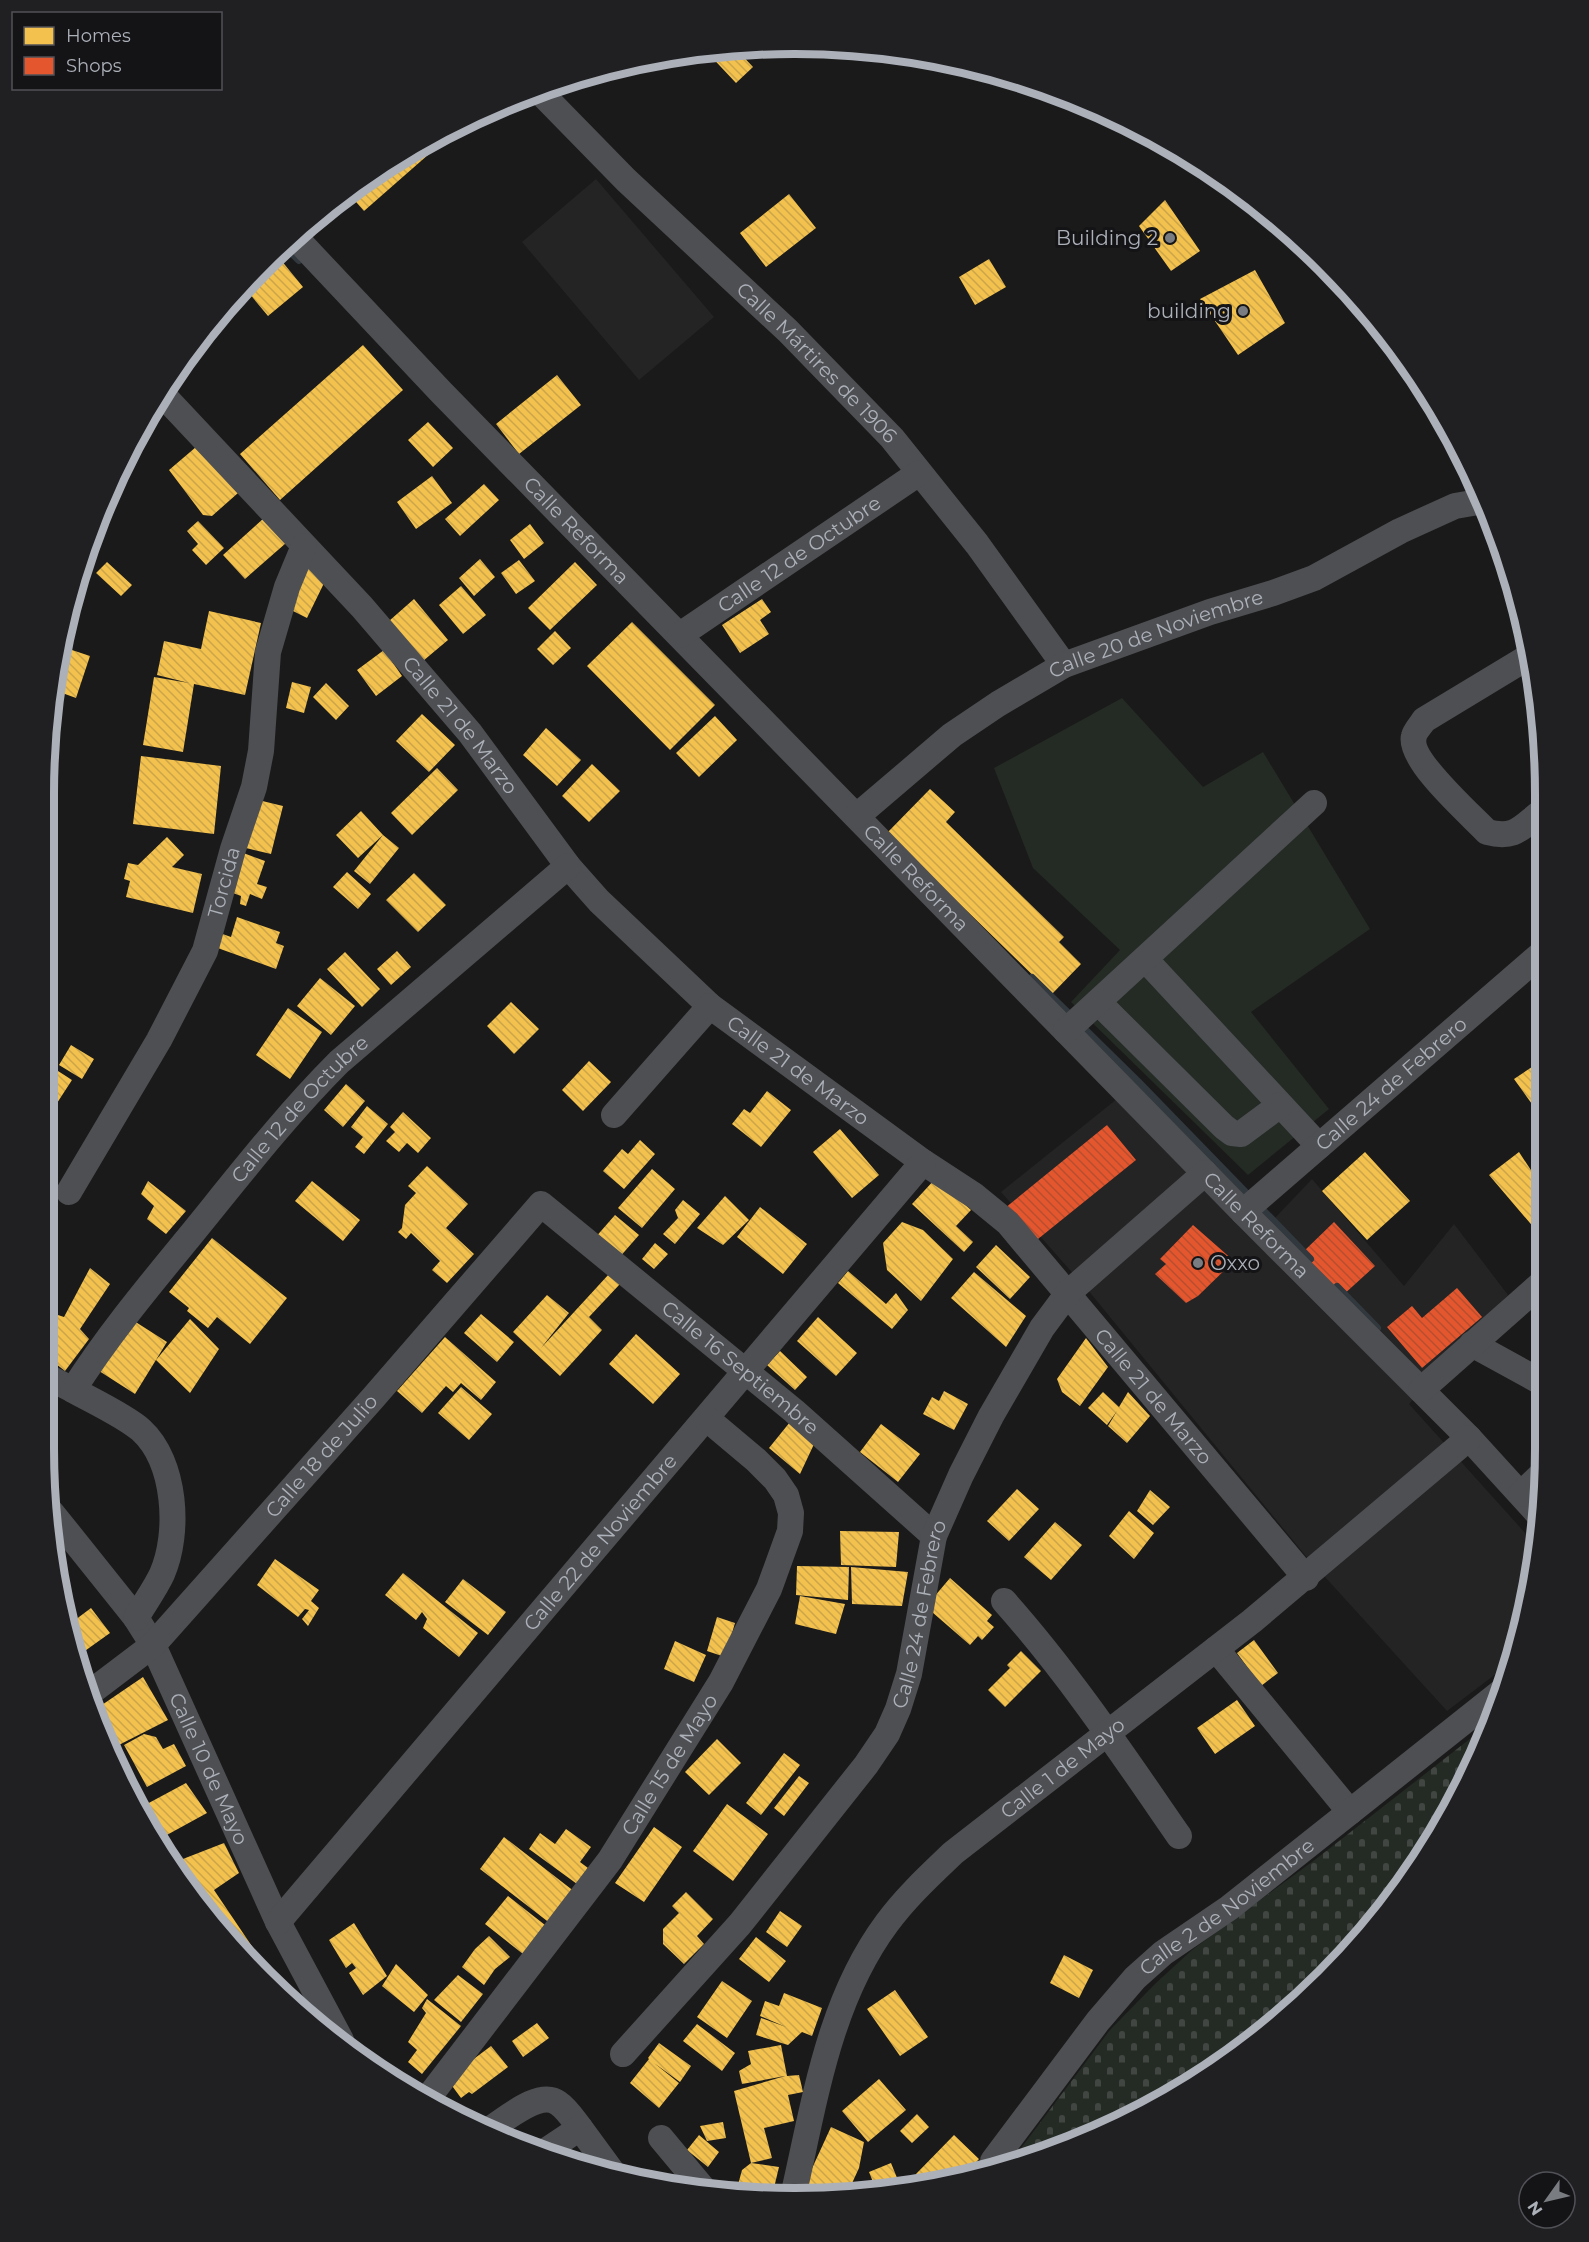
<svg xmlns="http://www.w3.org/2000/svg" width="1589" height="2242" viewBox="0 0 1589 2242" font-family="Montserrat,sans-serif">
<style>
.built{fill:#242425}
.grass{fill:#242a24}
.cemetery{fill:url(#cemetery-stones)}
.homes{fill:url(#homes-back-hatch)}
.shops{fill:url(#shops-back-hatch)}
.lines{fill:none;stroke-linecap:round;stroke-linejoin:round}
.stream{stroke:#31383e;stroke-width:8}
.minor{stroke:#4e4f52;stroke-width:26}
.poi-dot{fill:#797c81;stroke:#141416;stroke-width:2}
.labels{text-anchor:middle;stroke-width:6;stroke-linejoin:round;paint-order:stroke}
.poi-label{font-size:20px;fill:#acb0b9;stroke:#141416;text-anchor:end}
.street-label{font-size:20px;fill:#acb0b9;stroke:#141416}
.rim{fill:none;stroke:#acb0b9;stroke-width:8}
</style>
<defs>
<pattern id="cemetery-stones" width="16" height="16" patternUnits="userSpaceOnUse" patternTransform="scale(1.5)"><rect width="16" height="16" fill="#242a24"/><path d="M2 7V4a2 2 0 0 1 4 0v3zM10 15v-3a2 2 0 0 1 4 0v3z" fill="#414642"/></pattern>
<pattern id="homes-back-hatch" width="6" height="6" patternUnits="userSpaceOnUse" patternTransform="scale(1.5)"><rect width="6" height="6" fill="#f2c14e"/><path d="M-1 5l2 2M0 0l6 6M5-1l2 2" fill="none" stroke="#cca54a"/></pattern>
<pattern id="shops-back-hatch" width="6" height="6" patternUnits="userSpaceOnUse" patternTransform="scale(1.5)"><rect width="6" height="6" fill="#e4572e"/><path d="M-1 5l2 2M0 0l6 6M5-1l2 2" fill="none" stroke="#b84e30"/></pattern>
</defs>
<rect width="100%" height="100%" fill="#1a1a1a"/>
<!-- built -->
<path class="built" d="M 596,179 L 714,317 L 639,380 L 522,242 Z
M 1138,1082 L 1274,1219 L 1312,1179 L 1404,1286 L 1454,1224 L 1508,1295 L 1409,1404 L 1536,1545 L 1520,1642 L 1513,1661 L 1447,1711 L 1305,1555 L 1092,1295 L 1001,1192 Z"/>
<!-- grass -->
<path class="grass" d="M 1122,698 L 1203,787 L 1263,752 L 1370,929 L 1251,1012 L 1329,1109 L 1248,1175 L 1071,1002 L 1120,950 L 1033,868 L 994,768 Z"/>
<!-- cemetery -->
<path class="cemetery" d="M 1489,1724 L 1468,1780 L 1390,1905 L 1289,2012 L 1211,2072 L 1082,2141 L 1012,2160 L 1110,2030 L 1156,1983 L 1192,1950 L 1316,1859 Z"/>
<!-- homes -->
<path class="homes" d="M 713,49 L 736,49 L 753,67 L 736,83 L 705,50 Z
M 431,139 L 437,147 L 364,211 L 349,194 L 419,144 Z
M 789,194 L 816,228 L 766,267 L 740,233 Z
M 1165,200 L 1200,251 L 1171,271 L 1139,226 Z
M 276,254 L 303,287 L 268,316 L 243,286 Z
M 989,259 L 1006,287 L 975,305 L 959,277 Z
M 1255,270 L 1285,323 L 1238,355 L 1200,299 Z
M 363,345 L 403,390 L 280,500 L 240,454 Z
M 557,375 L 581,405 L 519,454 L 496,424 Z
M 428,422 L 453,448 L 433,467 L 408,440 Z
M 196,447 L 238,493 L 212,516 L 203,515 L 169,470 Z
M 432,476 L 452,503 L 416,529 L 397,502 Z
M 484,484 L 499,500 L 460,536 L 445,519 Z
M 264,518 L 286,543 L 245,579 L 223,555 Z
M 198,521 L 224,548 L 206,565 L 192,550 L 198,544 L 187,531 Z
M 530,524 L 544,543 L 524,559 L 510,540 Z
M 90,541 L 98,548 L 86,560 L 85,559 Z
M 480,559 L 495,577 L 474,596 L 459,578 Z
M 519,560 L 535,581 L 516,594 L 501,573 Z
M 107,562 L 132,585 L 121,596 L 96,573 Z
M 575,562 L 597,585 L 550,630 L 528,608 Z
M 306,564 L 328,575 L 307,618 L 285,607 Z
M 461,586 L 486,615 L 463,634 L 439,605 Z
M 414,599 L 448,640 L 423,661 L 389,621 Z
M 762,599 L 771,612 L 760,620 L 769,634 L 740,653 L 722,625 Z
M 209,611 L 261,623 L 245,695 L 194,684 L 183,752 L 143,745 L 154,677 L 189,683 L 157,675 L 164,641 L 201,649 Z
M 632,622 L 715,705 L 670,750 L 587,666 Z
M 555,631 L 571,648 L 553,665 L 537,649 Z
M 63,647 L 90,656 L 76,698 L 54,690 L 56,667 Z
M 384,650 L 402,676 L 376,696 L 357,670 Z
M 292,682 L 311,687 L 304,713 L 286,708 Z
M 326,683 L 349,706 L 336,720 L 313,697 Z
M 422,714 L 455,745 L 429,772 L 396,741 Z
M 715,716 L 737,740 L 699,777 L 676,753 Z
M 546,728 L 581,760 L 557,786 L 523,755 Z
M 141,756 L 221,766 L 214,834 L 133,824 Z
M 592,764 L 620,791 L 589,822 L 562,796 Z
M 437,768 L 458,790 L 412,835 L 391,813 Z
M 930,789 L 955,812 L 946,822 L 1064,937 L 1059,942 L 1081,964 L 1052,994 L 887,833 Z
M 254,799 L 283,806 L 271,854 L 242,847 Z
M 361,811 L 383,835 L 358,858 L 336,835 Z
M 383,835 L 399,848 L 370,884 L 354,871 Z
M 167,837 L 184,855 L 172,867 L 202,874 L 193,913 L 126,897 L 130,881 L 124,879 L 128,863 L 138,865 Z
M 238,851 L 265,861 L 257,884 L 267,887 L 262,899 L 250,894 L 246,906 L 240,904 L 241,896 L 225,890 Z
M 347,872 L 371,894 L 358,909 L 333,887 Z
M 414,873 L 446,905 L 418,932 L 386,900 Z
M 237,917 L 280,932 L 276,943 L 284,946 L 276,969 L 212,946 L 217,932 L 231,937 Z
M 397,951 L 411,967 L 391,985 L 377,969 Z
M 345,952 L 380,989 L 362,1007 L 327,969 Z
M 320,978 L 355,1006 L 331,1035 L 297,1006 Z
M 511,1002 L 539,1029 L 514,1054 L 487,1026 Z
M 288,1008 L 322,1032 L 290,1079 L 256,1055 Z
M 71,1045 L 94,1059 L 82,1079 L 59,1065 Z
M 589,1061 L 611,1082 L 583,1111 L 562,1090 Z
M 1541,1061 L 1542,1118 L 1514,1079 Z
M 44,1062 L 72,1080 L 46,1120 L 44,1118 Z
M 346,1084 L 365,1101 L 343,1127 L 324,1110 Z
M 767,1091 L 791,1110 L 761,1147 L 732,1124 L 744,1109 L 750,1113 Z
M 367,1106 L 388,1124 L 364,1154 L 355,1147 L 363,1137 L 351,1127 Z
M 403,1112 L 431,1138 L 418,1153 L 407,1143 L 399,1152 L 386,1141 L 395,1132 L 390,1127 Z
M 840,1129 L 879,1175 L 852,1198 L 813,1152 Z
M 640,1140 L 655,1154 L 624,1189 L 603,1171 L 622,1149 L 628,1154 Z
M 1365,1152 L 1410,1201 L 1367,1240 L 1322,1191 Z
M 1519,1152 L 1542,1187 L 1542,1225 L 1535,1229 L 1489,1175 Z
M 427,1166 L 468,1204 L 446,1228 L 474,1254 L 447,1283 L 432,1270 L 440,1261 L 411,1233 L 406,1239 L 398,1232 L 402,1228 L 405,1205 L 416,1193 L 408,1186 Z
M 652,1169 L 675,1189 L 642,1228 L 618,1208 Z
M 936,1178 L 971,1210 L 956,1226 L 973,1242 L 964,1252 L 912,1204 Z
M 148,1181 L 186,1211 L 166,1234 L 147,1219 L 154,1206 L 141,1194 Z
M 312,1181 L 360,1220 L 343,1241 L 295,1201 Z
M 725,1196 L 749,1220 L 723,1245 L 697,1228 Z
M 683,1200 L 700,1214 L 675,1244 L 663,1234 L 678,1218 L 675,1210 Z
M 760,1207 L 807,1244 L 783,1274 L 737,1237 Z
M 615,1215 L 639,1235 L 618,1259 L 594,1239 Z
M 902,1222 L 923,1230 L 953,1259 L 921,1301 L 887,1270 L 883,1243 Z
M 212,1238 L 287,1298 L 250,1344 L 217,1317 L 208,1328 L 187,1311 L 189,1308 L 169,1292 Z
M 655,1243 L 668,1254 L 654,1269 L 642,1259 Z
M 996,1245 L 1030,1277 L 1010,1299 L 976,1267 Z
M 90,1268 L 110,1284 L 80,1329 L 89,1339 L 65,1371 L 51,1360 L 49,1364 L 44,1360 L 44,1316 L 51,1322 L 55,1314 L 64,1317 Z
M 848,1271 L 886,1304 L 896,1293 L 908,1310 L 892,1329 L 838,1283 Z
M 974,1272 L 1026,1316 L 1006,1347 L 951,1298 Z
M 609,1274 L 620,1284 L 589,1317 L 602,1330 L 560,1376 L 513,1332 L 547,1295 L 569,1313 L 541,1348 Z
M 481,1314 L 514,1342 L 497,1362 L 464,1333 Z
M 818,1317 L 857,1353 L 836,1376 L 797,1341 Z
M 131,1319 L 167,1342 L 135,1394 L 96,1369 Z
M 190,1319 L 219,1349 L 190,1393 L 156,1360 Z
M 636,1334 L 680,1374 L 653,1404 L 609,1364 Z
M 445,1337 L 496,1382 L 481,1400 L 461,1383 L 453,1392 L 446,1386 L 422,1413 L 397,1391 Z
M 1086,1338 L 1108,1367 L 1080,1406 L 1062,1392 L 1057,1379 Z
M 780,1351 L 807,1377 L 795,1390 L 767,1365 Z
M 461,1387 L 492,1414 L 469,1440 L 438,1413 Z
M 944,1391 L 968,1404 L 954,1430 L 923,1414 L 932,1397 L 939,1401 Z
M 1103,1392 L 1119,1407 L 1128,1392 L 1150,1416 L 1127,1443 L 1108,1426 L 1117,1411 L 1107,1425 L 1088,1408 Z
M 790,1422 L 815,1442 L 800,1474 L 769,1448 Z
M 881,1424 L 920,1454 L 898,1482 L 860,1452 Z
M 1017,1489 L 1039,1509 L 1009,1541 L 987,1521 Z
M 1150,1490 L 1170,1507 L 1153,1525 L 1137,1511 Z
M 1129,1511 L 1154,1533 L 1134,1559 L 1109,1536 Z
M 1055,1522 L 1082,1545 L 1051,1580 L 1024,1557 Z
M 840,1531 L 899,1532 L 896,1567 L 841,1565 Z
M 275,1559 L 319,1590 L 311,1601 L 319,1608 L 308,1626 L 302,1619 L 309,1610 L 305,1609 L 298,1617 L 257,1585 Z
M 797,1566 L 849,1567 L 848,1600 L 796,1595 Z
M 851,1567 L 908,1572 L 902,1606 L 852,1604 Z
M 403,1573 L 478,1633 L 459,1657 L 423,1628 L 427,1619 L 422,1612 L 416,1620 L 385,1595 Z
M 950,1578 L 992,1615 L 987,1621 L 994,1627 L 982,1640 L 978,1636 L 970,1645 L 932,1612 L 934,1597 Z
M 463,1579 L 506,1612 L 488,1635 L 445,1602 Z
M 800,1596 L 845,1604 L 836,1634 L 795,1624 Z
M 91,1608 L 110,1633 L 75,1658 L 69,1642 L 67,1626 Z
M 717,1617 L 735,1623 L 725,1657 L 707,1651 Z
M 1254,1640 L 1278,1673 L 1261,1686 L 1237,1653 Z
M 675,1641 L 706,1655 L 694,1682 L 664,1669 Z
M 1021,1651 L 1041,1671 L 1005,1707 L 988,1690 L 1010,1668 L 1007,1665 Z
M 143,1677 L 168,1720 L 109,1750 L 101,1735 L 93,1711 Z
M 1237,1700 L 1255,1726 L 1215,1754 L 1197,1728 Z
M 144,1734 L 156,1737 L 163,1749 L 174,1744 L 186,1766 L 147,1787 L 124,1745 Z
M 717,1739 L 741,1763 L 709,1795 L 685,1772 Z
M 784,1753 L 800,1765 L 761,1815 L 746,1803 Z
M 799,1776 L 809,1783 L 784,1816 L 774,1808 Z
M 186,1783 L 207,1813 L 165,1836 L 145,1805 Z
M 727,1804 L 768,1834 L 733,1881 L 693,1851 Z
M 654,1827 L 682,1847 L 644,1902 L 615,1883 Z
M 566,1829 L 591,1847 L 580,1862 L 588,1868 L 577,1884 L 529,1849 L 540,1833 L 555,1844 Z
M 504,1837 L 575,1892 L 551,1924 L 480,1869 Z
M 224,1843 L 239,1873 L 214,1890 L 287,1998 L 170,1864 Z
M 686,1892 L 713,1919 L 697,1936 L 704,1944 L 684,1964 L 663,1944 L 663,1929 L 679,1913 L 672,1906 Z
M 508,1896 L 545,1925 L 523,1954 L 485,1924 Z
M 780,1911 L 802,1926 L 787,1947 L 766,1932 Z
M 354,1923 L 387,1976 L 363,1995 L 349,1973 L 356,1968 L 352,1963 L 346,1968 L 329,1940 Z
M 489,1936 L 510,1957 L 495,1969 L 484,1985 L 462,1967 L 475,1949 Z
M 756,1937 L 786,1961 L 769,1982 L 739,1959 Z
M 1064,1955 L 1093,1970 L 1079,1998 L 1050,1983 Z
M 396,1964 L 428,1995 L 414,2012 L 382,1986 Z
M 458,1975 L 483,1994 L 461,2022 L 434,2000 Z
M 722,1981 L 752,2001 L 727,2038 L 697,2017 Z
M 895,1990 L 928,2037 L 900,2056 L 867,2009 Z
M 784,1993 L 822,2008 L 812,2036 L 802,2032 L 788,2045 L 756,2035 L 761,2018 L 786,2027 L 760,2016 L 765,2001 L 779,2006 Z
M 427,1999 L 461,2026 L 422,2074 L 408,2062 L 417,2050 L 408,2042 L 426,2013 L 422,2008 Z
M 537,2023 L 549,2038 L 523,2057 L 512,2041 Z
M 697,2024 L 735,2053 L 722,2071 L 683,2041 Z
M 659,2043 L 691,2066 L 680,2082 L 654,2063 L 679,2083 L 659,2108 L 630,2083 L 649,2059 L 648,2058 Z
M 781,2045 L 787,2076 L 799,2075 L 803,2092 L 788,2095 L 794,2121 L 764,2128 L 772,2158 L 751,2163 L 734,2091 L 785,2076 L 742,2084 L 739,2071 L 751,2064 L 748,2051 Z
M 491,2046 L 508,2067 L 472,2094 L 469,2092 L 461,2098 L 447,2079 Z
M 879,2079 L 906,2110 L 868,2142 L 842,2111 Z
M 917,2114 L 929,2127 L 912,2143 L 900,2131 Z
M 723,2122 L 726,2138 L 707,2141 L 700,2126 Z
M 831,2127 L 864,2142 L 859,2168 L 848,2192 L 812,2192 L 803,2188 Z
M 699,2135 L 719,2152 L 708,2167 L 687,2150 Z
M 954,2135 L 979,2159 L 967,2172 L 926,2183 L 916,2174 Z
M 751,2163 L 779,2167 L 773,2192 L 736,2192 L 742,2170 Z
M 891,2163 L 902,2190 L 877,2192 L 869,2172 Z"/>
<!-- shops -->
<path class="shops" d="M 1107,1125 L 1136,1160 L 1033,1243 L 1005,1208 Z
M 1334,1222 L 1375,1266 L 1342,1296 L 1302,1253 Z
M 1193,1225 L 1234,1261 L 1198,1296 L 1186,1303 L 1155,1274 L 1166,1264 L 1160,1259 Z
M 1457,1288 L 1482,1317 L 1422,1368 L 1387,1327 L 1412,1306 L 1422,1318 Z"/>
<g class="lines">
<!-- stream -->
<path class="stream" d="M 284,245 L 299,260
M 1032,978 L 1138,1082 L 1310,1259
M 1337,1287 L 1377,1328
M 1532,1488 L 1543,1499"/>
<!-- minor -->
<g class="minor">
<path id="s1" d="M 538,90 L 626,180 L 788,331 L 892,438 L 977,544 L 1064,665"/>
<path id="s2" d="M 294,236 L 441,392 L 1243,1212 L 1469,1438 L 1541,1517"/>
<path id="s3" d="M 162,394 L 362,607 L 470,733 L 568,866 L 599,901 L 710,1006 L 923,1162 L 975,1196 L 1008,1223 L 1306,1578"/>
<path id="s4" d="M 680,635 L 919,473"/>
<path d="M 1530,656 L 1424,720 C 1421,725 1415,731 1414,736 C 1407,759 1471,815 1487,832 C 1514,839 1520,829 1540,813"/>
<path id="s5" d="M 857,816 L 952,735 L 998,704 L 1064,665 L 1210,612 L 1273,593 L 1314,578 L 1400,531 L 1455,506 L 1484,501"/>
<path d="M 1145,959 L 1319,1146"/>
<path d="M 1098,1002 L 1224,1127 L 1232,1133 L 1241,1134 L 1280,1105"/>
<path d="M 1066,1031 L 1314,803"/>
<path d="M 614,1115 L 710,1006"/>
<path id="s6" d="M 69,1192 L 159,1040 L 205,951 L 233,849 L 254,787 L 261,751 L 268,652 L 287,587 L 304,546"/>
<path id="s7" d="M 1243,1212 L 1541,954"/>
<path d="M 1472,1344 L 1543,1383"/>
<path d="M 44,1375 L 73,1390"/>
<path d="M 1421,1390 L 1543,1282"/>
<path d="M 1521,1494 L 1544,1472"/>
<path id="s8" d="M 52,1513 L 136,1618 L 153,1645 L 278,1922 L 341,2040"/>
<path d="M 1004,1601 C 1069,1674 1123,1755 1179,1836"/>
<path id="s9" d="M 136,1618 C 144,1604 155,1589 162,1574 C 180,1533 176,1462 141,1430 C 125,1416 93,1401 73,1390 C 108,1335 149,1286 190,1236 C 238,1177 285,1116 339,1062 L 568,866"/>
<path d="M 1216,1649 L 1350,1812"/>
<path id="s10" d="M 87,1695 L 153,1645 L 373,1398 L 541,1204 L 794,1411 L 934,1536"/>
<path id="s11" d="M 278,1922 L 923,1162"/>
<path id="s12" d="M 623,2054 L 740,1924 L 866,1765 L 887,1734 L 898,1709 L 909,1674 L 934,1536 L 961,1475 L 991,1416 L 1042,1328 L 1068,1293 L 1205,1173"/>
<path id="s13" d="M 428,2098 L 610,1860 L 721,1682 L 769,1589 L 790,1531 L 791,1513 L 786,1495 L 775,1479 L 756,1460 L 706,1418"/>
<path d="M 487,2131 C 504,2121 539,2089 558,2103 C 567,2109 573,2119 580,2128"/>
<path d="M 661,2138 L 706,2192"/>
<path d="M 541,2154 L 580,2128 L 613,2173"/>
<path id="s14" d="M 993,2161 L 1098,2021 L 1135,1978 L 1163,1953 L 1229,1908 L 1501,1692"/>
<path id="s15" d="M 794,2192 C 815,2100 829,2001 887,1923 C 906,1897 930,1875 953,1853 L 1252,1621 L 1469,1438"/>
</g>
</g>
<!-- markers -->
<g class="poi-dot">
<circle cx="1170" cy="238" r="6"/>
<circle cx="1243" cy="311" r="6"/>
<circle cx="1198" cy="1263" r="6"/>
</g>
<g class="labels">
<!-- poi labels -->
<g class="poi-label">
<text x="1158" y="245">Building 2</text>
<text x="1231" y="318">building</text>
<text x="1210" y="1270" text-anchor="start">Oxxo</text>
</g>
<!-- street labels -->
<g class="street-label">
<text dy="7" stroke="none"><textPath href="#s1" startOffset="390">Calle Mártires de 1906</textPath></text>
<text dy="7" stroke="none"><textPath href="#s2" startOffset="408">Calle Reforma</textPath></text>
<text dy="7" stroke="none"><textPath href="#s4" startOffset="144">Calle 12 de Octubre</textPath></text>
<text dy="7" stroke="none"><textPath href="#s5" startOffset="354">Calle 20 de Noviembre</textPath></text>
<text dy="7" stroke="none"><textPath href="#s3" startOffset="446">Calle 21 de Marzo</textPath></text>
<text dy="7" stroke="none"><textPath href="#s2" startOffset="894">Calle Reforma</textPath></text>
<text dy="7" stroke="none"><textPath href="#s6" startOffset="348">Torcida</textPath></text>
<text dy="7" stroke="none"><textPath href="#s3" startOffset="932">Calle 21 de Marzo</textPath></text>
<text dy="7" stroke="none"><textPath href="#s7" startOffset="196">Calle 24 de Febrero</textPath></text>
<text dy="7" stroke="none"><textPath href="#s9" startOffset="645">Calle 12 de Octubre</textPath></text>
<text dy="7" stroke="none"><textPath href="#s2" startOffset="1380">Calle Reforma</textPath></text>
<text dy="7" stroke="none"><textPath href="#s10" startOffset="928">Calle 16 Septiembre</textPath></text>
<text dy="7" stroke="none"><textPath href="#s3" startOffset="1418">Calle 21 de Marzo</textPath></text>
<text dy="7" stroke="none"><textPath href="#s10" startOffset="336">Calle 18 de Julio</textPath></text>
<text dy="7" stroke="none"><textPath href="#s11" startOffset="498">Calle 22 de Noviembre</textPath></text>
<text dy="7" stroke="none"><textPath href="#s12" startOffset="540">Calle 24 de Febrero</textPath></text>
<text dy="7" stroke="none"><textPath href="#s13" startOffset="412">Calle 15 de Mayo</textPath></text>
<text dy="7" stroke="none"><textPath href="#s15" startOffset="522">Calle 1 de Mayo</textPath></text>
<text dy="7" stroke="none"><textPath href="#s8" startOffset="302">Calle 10 de Mayo</textPath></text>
<text dy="7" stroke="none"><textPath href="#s14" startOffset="348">Calle 2 de Noviembre</textPath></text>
</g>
</g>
<!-- crop -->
<path d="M0 0H1589V2242H0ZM794 54H795A740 740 0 0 1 1535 794V1448A740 740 0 0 1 795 2188H794A740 740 0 0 1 54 1448V794A740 740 0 0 1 794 54Z" fill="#202023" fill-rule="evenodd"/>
<path class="rim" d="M794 54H795A740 740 0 0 1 1535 794V1448A740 740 0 0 1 795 2188H794A740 740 0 0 1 54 1448V794A740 740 0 0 1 794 54Z"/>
<!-- legend -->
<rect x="12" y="12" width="210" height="78" fill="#141416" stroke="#515257" stroke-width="1.5"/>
<rect x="24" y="27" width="30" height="18" fill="#f2c14e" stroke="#515257" stroke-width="1.5"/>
<text x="66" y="42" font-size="18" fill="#acb0b9">Homes</text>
<rect x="24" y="57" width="30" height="18" fill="#e4572e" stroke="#515257" stroke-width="1.5"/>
<text x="66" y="72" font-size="18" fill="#acb0b9">Shops</text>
<!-- north arrow -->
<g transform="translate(1547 2200) rotate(236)"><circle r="28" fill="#141416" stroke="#515257" stroke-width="1.5"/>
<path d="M0-4.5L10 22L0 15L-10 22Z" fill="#797c81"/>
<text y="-9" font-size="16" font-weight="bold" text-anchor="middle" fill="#acb0b9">N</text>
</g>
</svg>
